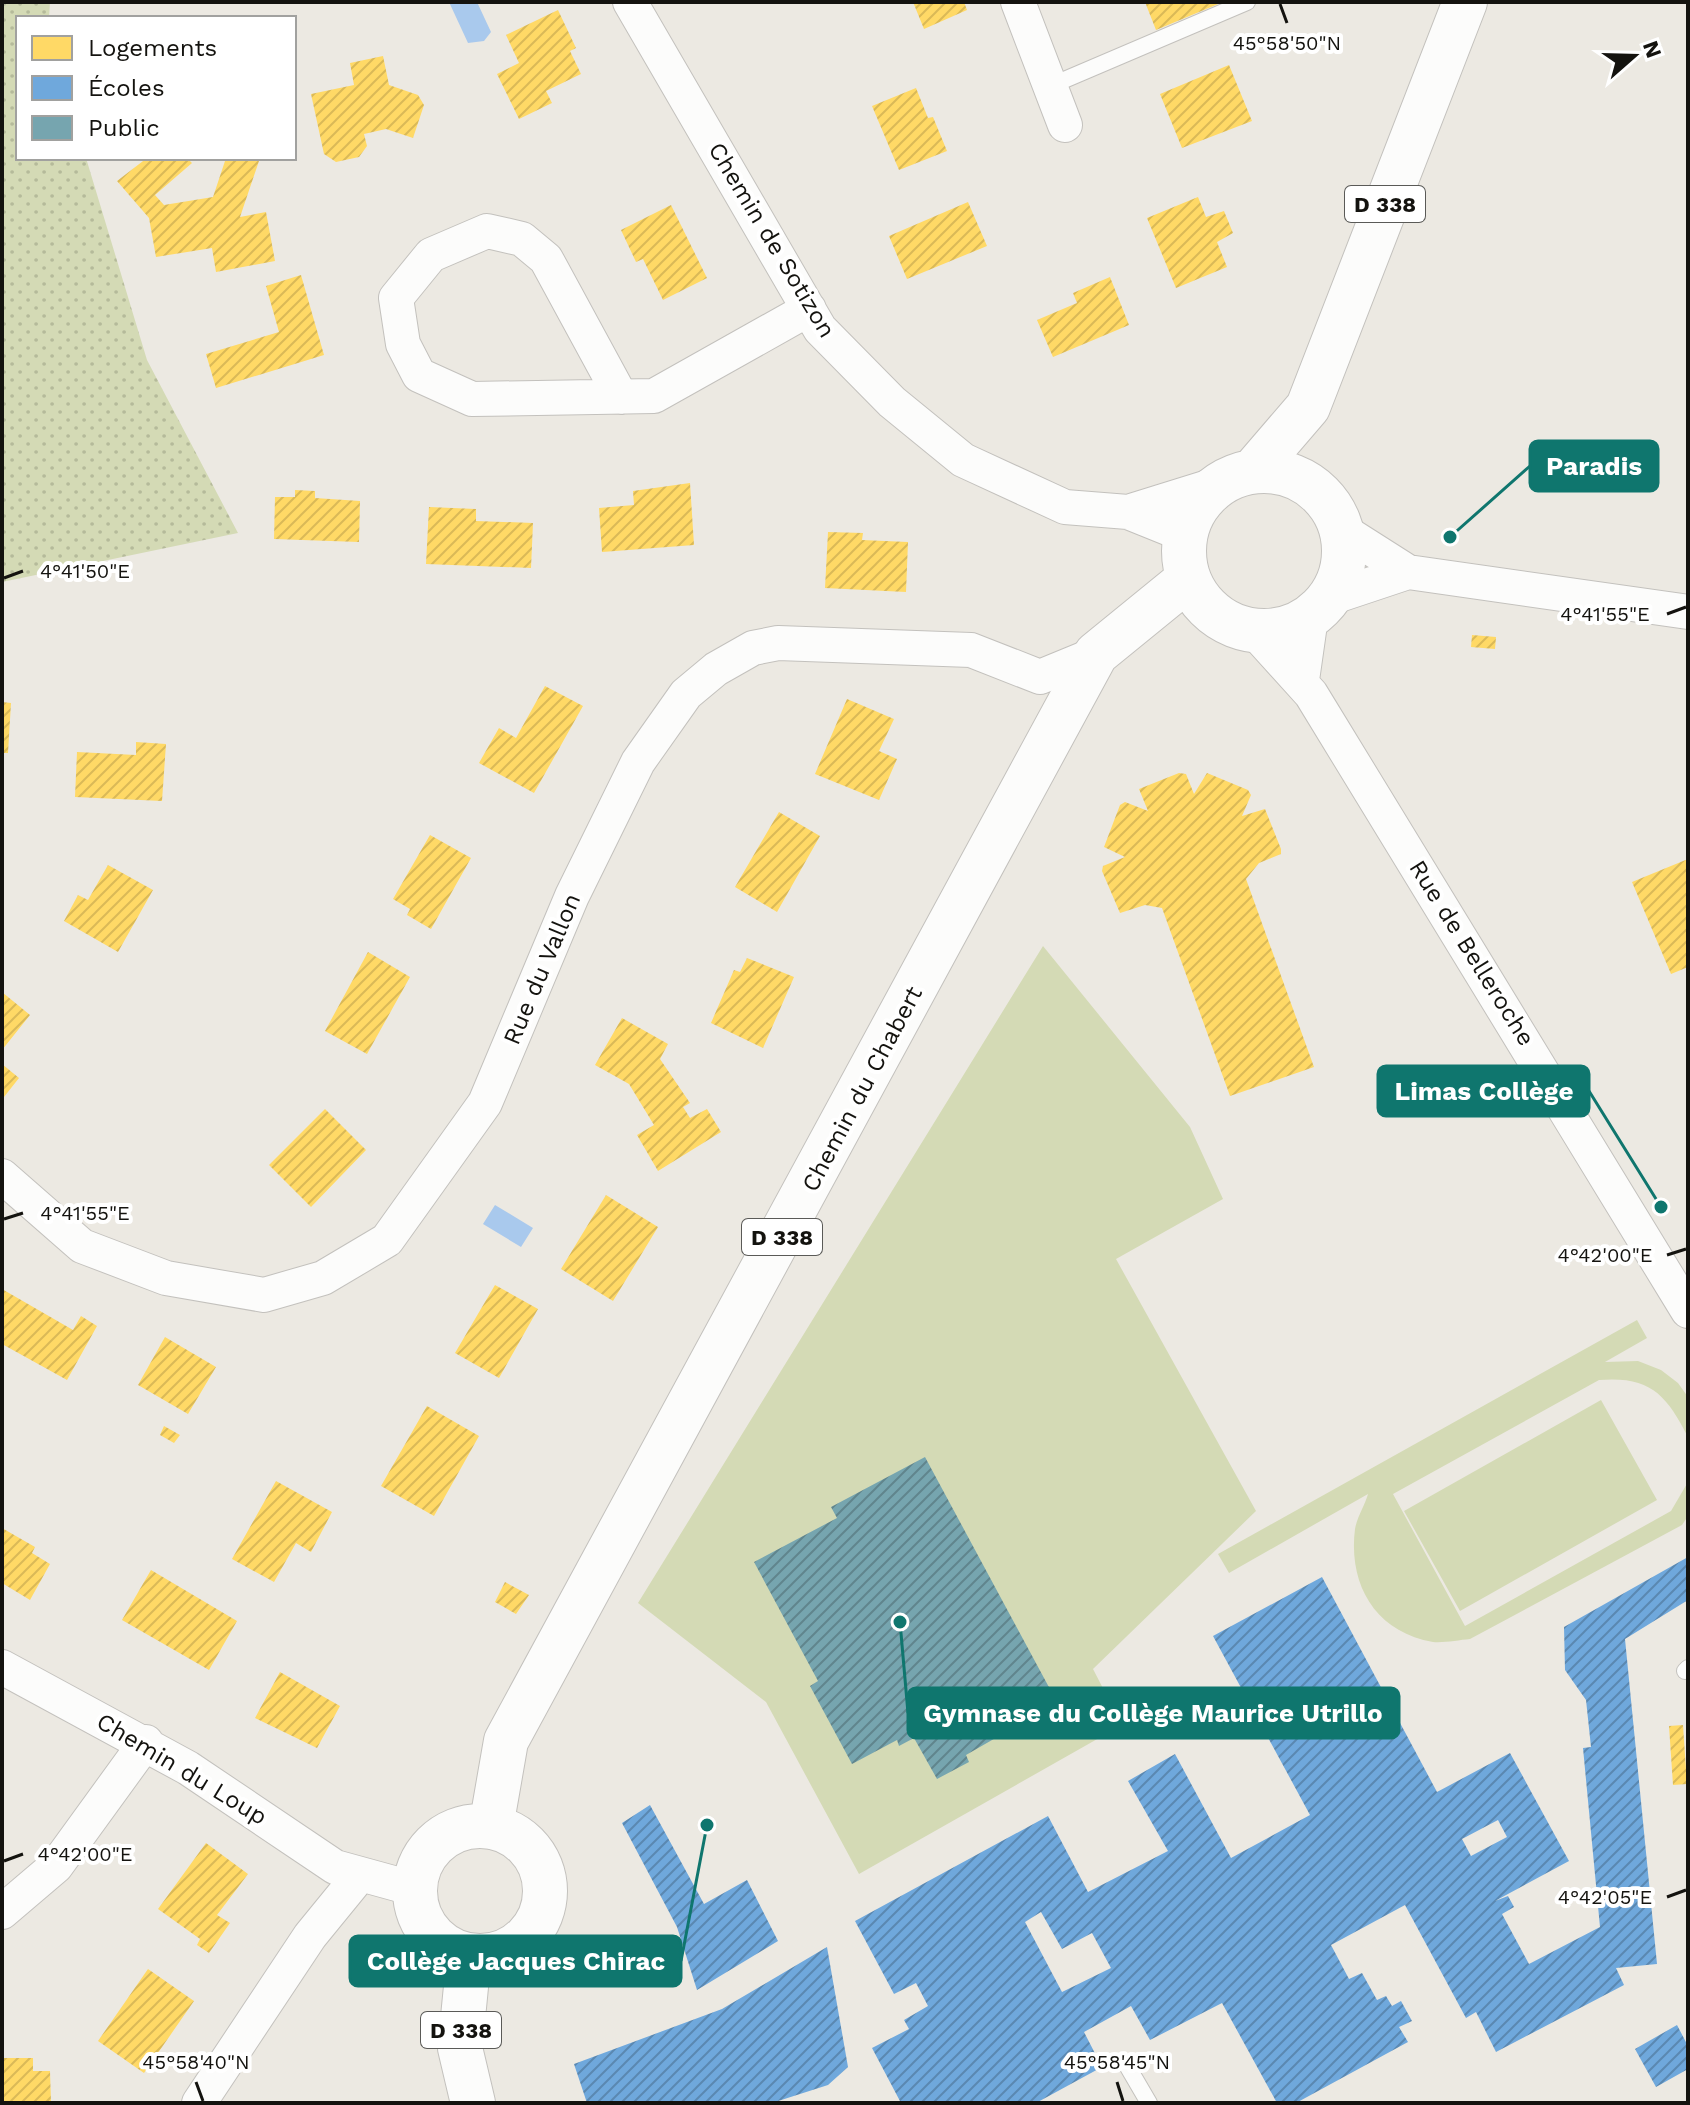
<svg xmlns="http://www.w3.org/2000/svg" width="1690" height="2105" viewBox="0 0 1690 2105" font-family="'Work Sans',sans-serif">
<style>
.grass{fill:url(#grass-dots)}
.garden{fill:#d4dab5}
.water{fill:#a9c9ed}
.homes{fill:url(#homes-hatch)}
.schools{fill:url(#schools-hatch);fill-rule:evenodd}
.public{fill:url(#public-hatch)}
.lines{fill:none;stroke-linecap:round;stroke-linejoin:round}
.service-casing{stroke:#c3c1bd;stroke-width:18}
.minor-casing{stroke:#c3c1bd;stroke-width:36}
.primary-casing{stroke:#c3c1bd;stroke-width:46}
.service{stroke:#fcfcfb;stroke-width:16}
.minor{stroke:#fcfcfb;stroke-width:34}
.primary{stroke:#fcfcfb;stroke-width:44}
.ticks{fill:none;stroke:#14130f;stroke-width:3}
.labels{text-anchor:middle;stroke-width:8;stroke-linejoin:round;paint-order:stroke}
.shield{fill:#fff;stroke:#5a5a57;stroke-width:2}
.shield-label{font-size:22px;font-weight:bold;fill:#14130f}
.street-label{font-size:24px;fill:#14130f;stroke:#fff}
.ticks-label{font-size:20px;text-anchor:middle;fill:#14130f;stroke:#fff;stroke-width:8;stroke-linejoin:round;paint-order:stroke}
.leader{fill:none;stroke:#0f766e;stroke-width:3}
.callout-dot{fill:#0f766e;stroke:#fff;stroke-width:3}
.callout{fill:#0f766e;stroke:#0f766e;stroke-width:3}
.callout-label{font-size:26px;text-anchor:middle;font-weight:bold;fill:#fff}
</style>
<defs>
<pattern id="grass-dots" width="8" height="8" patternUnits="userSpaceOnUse" patternTransform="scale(2)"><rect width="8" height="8" fill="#d4dab5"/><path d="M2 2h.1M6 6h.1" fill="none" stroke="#b5ba9a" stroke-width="1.8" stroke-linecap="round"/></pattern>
<pattern id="homes-hatch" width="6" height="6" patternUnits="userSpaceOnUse" patternTransform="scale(2)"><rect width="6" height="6" fill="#ffd966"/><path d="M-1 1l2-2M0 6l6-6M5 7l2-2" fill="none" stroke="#dab957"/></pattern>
<pattern id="schools-hatch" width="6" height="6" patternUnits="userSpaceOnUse" patternTransform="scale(2)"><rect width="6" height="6" fill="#6fa8dc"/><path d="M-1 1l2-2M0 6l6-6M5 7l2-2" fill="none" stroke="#5a88b1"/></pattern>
<pattern id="public-hatch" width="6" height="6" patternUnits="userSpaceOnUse" patternTransform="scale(2)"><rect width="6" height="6" fill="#76a5af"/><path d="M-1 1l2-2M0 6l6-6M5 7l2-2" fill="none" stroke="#60858d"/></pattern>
</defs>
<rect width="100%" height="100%" fill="#ece9e2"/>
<!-- grass -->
<path class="grass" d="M 2,2 L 50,2 L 49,18 L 18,18 L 18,158 L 86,158 L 147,360 L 238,533 L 2,582 Z"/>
<!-- garden -->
<path class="garden" d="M 1043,946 L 1190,1127 L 1223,1199 L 1116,1259 L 1256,1511 L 1093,1669 L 1122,1725 L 859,1874 L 766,1702 L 638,1603 Z
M 1637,1320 L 1647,1338 L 1605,1362 L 1638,1361 L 1661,1370 L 1678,1383 L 1688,1397 L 1688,1437 C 1666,1394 1650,1376 1599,1380 L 1393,1494 L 1465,1626 L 1671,1511 L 1688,1482 L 1688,1516 L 1682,1525 L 1470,1639 C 1459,1640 1444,1643 1433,1642 C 1375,1632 1348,1584 1355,1529 C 1357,1517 1365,1505 1368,1494 L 1229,1573 L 1218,1554 Z
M 1601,1400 L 1657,1500 L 1460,1611 L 1404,1511 Z"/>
<!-- water -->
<path class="water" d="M 449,2 L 477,2 L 491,32 L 484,41 L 468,43 Z
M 495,1205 L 533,1228 L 521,1247 L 483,1224 Z"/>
<!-- homes -->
<path class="homes" d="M 913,2 L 964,2 L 967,10 L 924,29 Z
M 1145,2 L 1223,2 L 1156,30 Z
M 558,10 L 576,48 L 570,51 L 581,74 L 546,91 L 552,103 L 519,119 L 497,74 L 519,63 L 506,35 Z
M 383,56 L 389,85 L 418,95 L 424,105 L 413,138 L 386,129 L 364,134 L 367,146 L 359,157 L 336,162 L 324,154 L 311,94 L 354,85 L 350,63 Z
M 1229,65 L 1252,121 L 1182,148 L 1160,94 Z
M 916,88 L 928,118 L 933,117 L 947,151 L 899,170 L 872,106 Z
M 147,158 L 187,158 L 192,163 L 155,195 L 164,205 L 213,197 L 226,158 L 259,161 L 240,217 L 266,212 L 275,261 L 216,272 L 212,248 L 156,257 L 149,218 L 117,181 Z
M 1198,197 L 1206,217 L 1224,211 L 1233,233 L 1217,242 L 1227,267 L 1176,288 L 1147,218 Z
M 968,202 L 987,246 L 907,279 L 889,236 Z
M 671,205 L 707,278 L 663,300 L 643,259 L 636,262 L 621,230 Z
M 301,275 L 324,355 L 216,388 L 206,354 L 279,332 L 266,286 Z
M 1110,277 L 1129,325 L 1053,357 L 1037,320 L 1077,303 L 1073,293 Z
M 690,483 L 694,545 L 602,552 L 599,508 L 634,505 L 633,491 Z
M 295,490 L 315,491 L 315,498 L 360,501 L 359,542 L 274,539 L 275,497 L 295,497 Z
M 429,507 L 476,509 L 476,521 L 533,523 L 531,568 L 426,564 Z
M 828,532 L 863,533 L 862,540 L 908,542 L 906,592 L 825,588 Z
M 1472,635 L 1496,637 L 1495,649 L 1471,647 Z
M 545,686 L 583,706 L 534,793 L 479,763 L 499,728 L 516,738 Z
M 847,699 L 894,719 L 879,751 L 897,759 L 879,800 L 815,774 Z
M 2,702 L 11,703 L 8,753 L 2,753 Z
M 136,742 L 166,744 L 162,801 L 75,797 L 77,752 L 136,755 Z
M 1179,773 L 1186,774 L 1194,794 L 1207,773 L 1248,790 L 1251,795 L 1242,816 L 1265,809 L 1281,849 L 1281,854 L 1259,863 L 1246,879 L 1314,1067 L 1230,1096 L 1162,908 L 1145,905 L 1120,913 L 1102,871 L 1103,866 L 1125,857 L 1104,847 L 1120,805 L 1125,802 L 1148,811 L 1139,789 Z
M 779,812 L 820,836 L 777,912 L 735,887 Z
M 430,835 L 471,858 L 431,929 L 407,915 L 410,909 L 393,899 Z
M 1688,859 L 1688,967 L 1671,974 L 1632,882 Z
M 108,865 L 153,890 L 118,952 L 64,921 L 78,895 L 88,900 Z
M 368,952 L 410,977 L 367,1054 L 325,1031 Z
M 747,958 L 794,977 L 763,1048 L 711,1023 L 734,970 L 740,972 Z
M 2,992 L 30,1015 L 2,1050 Z
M 622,1018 L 668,1044 L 660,1059 L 690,1103 L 683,1107 L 690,1118 L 707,1109 L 721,1132 L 658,1171 L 637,1135 L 654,1125 L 629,1084 L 595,1065 Z
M 2,1064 L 19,1078 L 4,1097 L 2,1096 Z
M 325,1109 L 366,1150 L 311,1207 L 269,1165 Z
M 606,1195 L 658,1227 L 613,1301 L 561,1269 Z
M 495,1285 L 538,1309 L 499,1378 L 455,1353 Z
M 2,1289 L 73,1330 L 81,1316 L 97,1326 L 67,1380 L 2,1344 Z
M 165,1337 L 216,1367 L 188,1414 L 138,1385 Z
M 427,1406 L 479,1436 L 434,1516 L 381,1486 Z
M 164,1426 L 180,1435 L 174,1443 L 160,1435 Z
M 276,1481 L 332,1512 L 311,1552 L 296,1543 L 274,1582 L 232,1559 Z
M 2,1528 L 35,1547 L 32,1553 L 50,1564 L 30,1600 L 2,1583 Z
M 151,1570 L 237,1621 L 209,1670 L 122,1620 Z
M 505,1582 L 529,1595 L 516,1614 L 495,1602 Z
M 280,1672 L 340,1706 L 317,1748 L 255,1718 Z
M 1683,1725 L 1687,1784 L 1673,1785 L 1669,1726 Z
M 206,1843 L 248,1874 L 217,1915 L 230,1923 L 209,1953 L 197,1945 L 200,1939 L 158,1909 Z
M 148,1969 L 194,2001 L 144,2073 L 98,2041 Z
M 2,2058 L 33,2058 L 33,2071 L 50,2071 L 51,2103 L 2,2103 Z"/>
<!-- schools -->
<path class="schools" d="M 1688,1557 L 1688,1600 L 1625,1639 L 1657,1964 L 1616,1968 L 1624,1985 L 1496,2052 L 1476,2012 L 1466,2018 L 1405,1905 L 1331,1945 L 1349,1979 L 1362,1973 L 1377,2000 L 1386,1996 L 1392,2006 L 1401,2001 L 1412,2021 L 1399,2027 L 1408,2042 L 1296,2103 L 1277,2103 L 1222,2003 L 1150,2040 L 1131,2006 L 1084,2032 L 1102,2067 L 1036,2103 L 901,2103 L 872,2048 L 909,2029 L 904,2020 L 928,2006 L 916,1983 L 894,1994 L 855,1921 L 1048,1816 L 1088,1892 L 1168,1851 L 1128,1781 L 1175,1754 L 1231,1858 L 1310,1815 L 1213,1636 L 1322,1577 L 1437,1792 L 1510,1753 L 1569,1861 L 1495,1901 L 1508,1896 L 1514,1907 L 1502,1914 L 1529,1964 L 1600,1927 L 1583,1748 L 1591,1747 L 1586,1700 L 1565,1670 L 1564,1627 ZM 1498,1820 L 1507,1837 L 1471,1856 L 1462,1839 ZM 1041,1912 L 1062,1949 L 1092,1933 L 1111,1968 L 1062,1992 L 1025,1922 Z
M 650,1805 L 704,1904 L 747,1880 L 778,1941 L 697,1990 L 677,1927 L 622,1823 Z
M 827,1947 L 848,2067 L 828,2085 L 772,2103 L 587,2103 L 574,2064 L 722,2009 Z
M 1677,2025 L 1688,2046 L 1688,2069 L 1656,2087 L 1635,2049 Z"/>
<!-- public -->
<path class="public" d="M 925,1457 L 1051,1691 L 992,1723 L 999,1736 L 966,1755 L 969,1762 L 937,1779 L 914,1738 L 899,1746 L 897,1740 L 852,1764 L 810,1686 L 818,1681 L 754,1562 L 837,1518 L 831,1507 Z"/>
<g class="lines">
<defs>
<path id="service" d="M 1050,86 L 1247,2
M 1685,1671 L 1688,1668
M 1125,2062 L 1149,2103"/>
<path id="minor" d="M 630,2 L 820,329 L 892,402 L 963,460 L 1065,507 L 1128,512 L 1185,535
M 1018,2 L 1065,125
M 621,397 L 546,259 L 522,239 L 487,231 L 431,255 L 396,298 L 403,344 L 419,375 L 472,399 L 654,396 L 809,309
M 1128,512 L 1218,484
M 1342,530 L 1408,572 L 1688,612
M 1330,598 L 1408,572
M 1254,631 L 1311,694 L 1688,1311
M 1302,680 L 1311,617
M 2,1176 L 82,1246 L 166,1278 L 264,1295 L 323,1278 L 387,1240 L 485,1103 L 572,896 L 638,762 L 686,694 L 716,669 L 753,648 L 778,643 L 971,650 L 1040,677 L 1096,654
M 2,1667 L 188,1768 L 335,1867 L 415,1889
M 2,1912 L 56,1866 L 146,1742
M 199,2103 L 310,1936 L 359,1876"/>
<path id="primary" d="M1184 551a80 80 0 1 1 160 0a80 80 0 1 1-160 0Z
M 1253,471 L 1308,407 L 1465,2
M415 1891a65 65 0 1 1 130 0a65 65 0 1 1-130 0Z
M 491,1827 L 506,1741 L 1096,654 L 1188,579
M 469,1956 L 460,2048 L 473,2103"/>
</defs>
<!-- service casing -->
<use href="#service" class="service-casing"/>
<!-- minor casing -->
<use href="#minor" class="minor-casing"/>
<!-- primary casing -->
<use href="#primary" class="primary-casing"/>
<!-- service -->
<use href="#service" class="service"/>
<!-- minor -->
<use href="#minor" class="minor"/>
<!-- primary -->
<use href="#primary" class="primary"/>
</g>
<!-- ticks -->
<path class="ticks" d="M 1280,4 L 1287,23M 4,578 L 23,571M 1667,614 L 1686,607M 4,1219 L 23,1213M 1667,1255 L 1686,1249M 4,1861 L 23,1854M 1667,1897 L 1686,1890M 196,2082 L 203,2101M 1117,2082 L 1123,2101"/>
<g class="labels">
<!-- shield labels -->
<g class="shield">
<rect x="1345" y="186" width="80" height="36" rx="6"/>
<rect x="742" y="1219" width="80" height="36" rx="6"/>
<rect x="421" y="2012" width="80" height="36" rx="6"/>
</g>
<g class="shield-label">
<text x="1385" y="212">D 338</text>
<text x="782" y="1245">D 338</text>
<text x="461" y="2038">D 338</text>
</g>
<!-- street labels -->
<g class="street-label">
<text transform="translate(772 240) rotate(59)" y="8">Chemin de Sotizon</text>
<text transform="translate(1472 953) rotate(58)" y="8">Rue de Belleroche</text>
<text transform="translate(542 969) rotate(-67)" y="8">Rue du Vallon</text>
<text transform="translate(862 1089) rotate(-62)" y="8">Chemin du Chabert</text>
<text transform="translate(182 1769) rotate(31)" y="8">Chemin du Loup</text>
</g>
</g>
<g class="ticks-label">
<text x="1287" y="50">45°58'50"N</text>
<text x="85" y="578">4°41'50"E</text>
<text x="1605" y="621">4°41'55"E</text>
<text x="85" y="1220">4°41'55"E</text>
<text x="1605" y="1262">4°42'00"E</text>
<text x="85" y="1861">4°42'00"E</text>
<text x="1605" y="1904">4°42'05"E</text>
<text x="196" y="2069">45°58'40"N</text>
<text x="1117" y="2069">45°58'45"N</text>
</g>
<!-- callouts -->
<path class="leader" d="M1450 537L1530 466M1661 1207L1589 1091M900 1622L908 1713M707 1825L681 1961"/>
<g class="callout-dot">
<circle cx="1450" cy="537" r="8"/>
<circle cx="1661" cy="1207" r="8"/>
<circle cx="900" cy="1622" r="8"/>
<circle cx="707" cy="1825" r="8"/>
</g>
<g class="callout">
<rect x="1530" y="441" width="128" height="50" rx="8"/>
<rect x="1378" y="1066" width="211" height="50" rx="8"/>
<rect x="908" y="1688" width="491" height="50" rx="8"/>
<rect x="350" y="1936" width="331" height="50" rx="8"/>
</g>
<g class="callout-label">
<text x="1594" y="475">Paradis</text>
<text x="1484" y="1100">Limas Collège</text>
<text x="1153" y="1722">Gymnase du Collège Maurice Utrillo</text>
<text x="516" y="1970">Collège Jacques Chirac</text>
</g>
<!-- border -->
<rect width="1690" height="2105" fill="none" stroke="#14130f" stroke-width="8"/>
<!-- legend -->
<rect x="16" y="16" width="280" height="144" fill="#ffffff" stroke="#a1a19f" stroke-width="2"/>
<rect x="32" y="36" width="40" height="24" fill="#ffd966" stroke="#a1a19f" stroke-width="2"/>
<text x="88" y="56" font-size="24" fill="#14130f">Logements</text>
<rect x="32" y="76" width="40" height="24" fill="#6fa8dc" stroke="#a1a19f" stroke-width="2"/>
<text x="88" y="96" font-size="24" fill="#14130f">Écoles</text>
<rect x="32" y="116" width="40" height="24" fill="#76a5af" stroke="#a1a19f" stroke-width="2"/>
<text x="88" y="136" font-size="24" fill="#14130f">Public</text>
<!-- north arrow -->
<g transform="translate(1634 56) rotate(70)" stroke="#ffffff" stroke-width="6" paint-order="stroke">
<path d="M0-6L14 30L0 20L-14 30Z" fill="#14130f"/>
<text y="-12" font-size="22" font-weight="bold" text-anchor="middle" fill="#14130f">N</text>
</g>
</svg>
